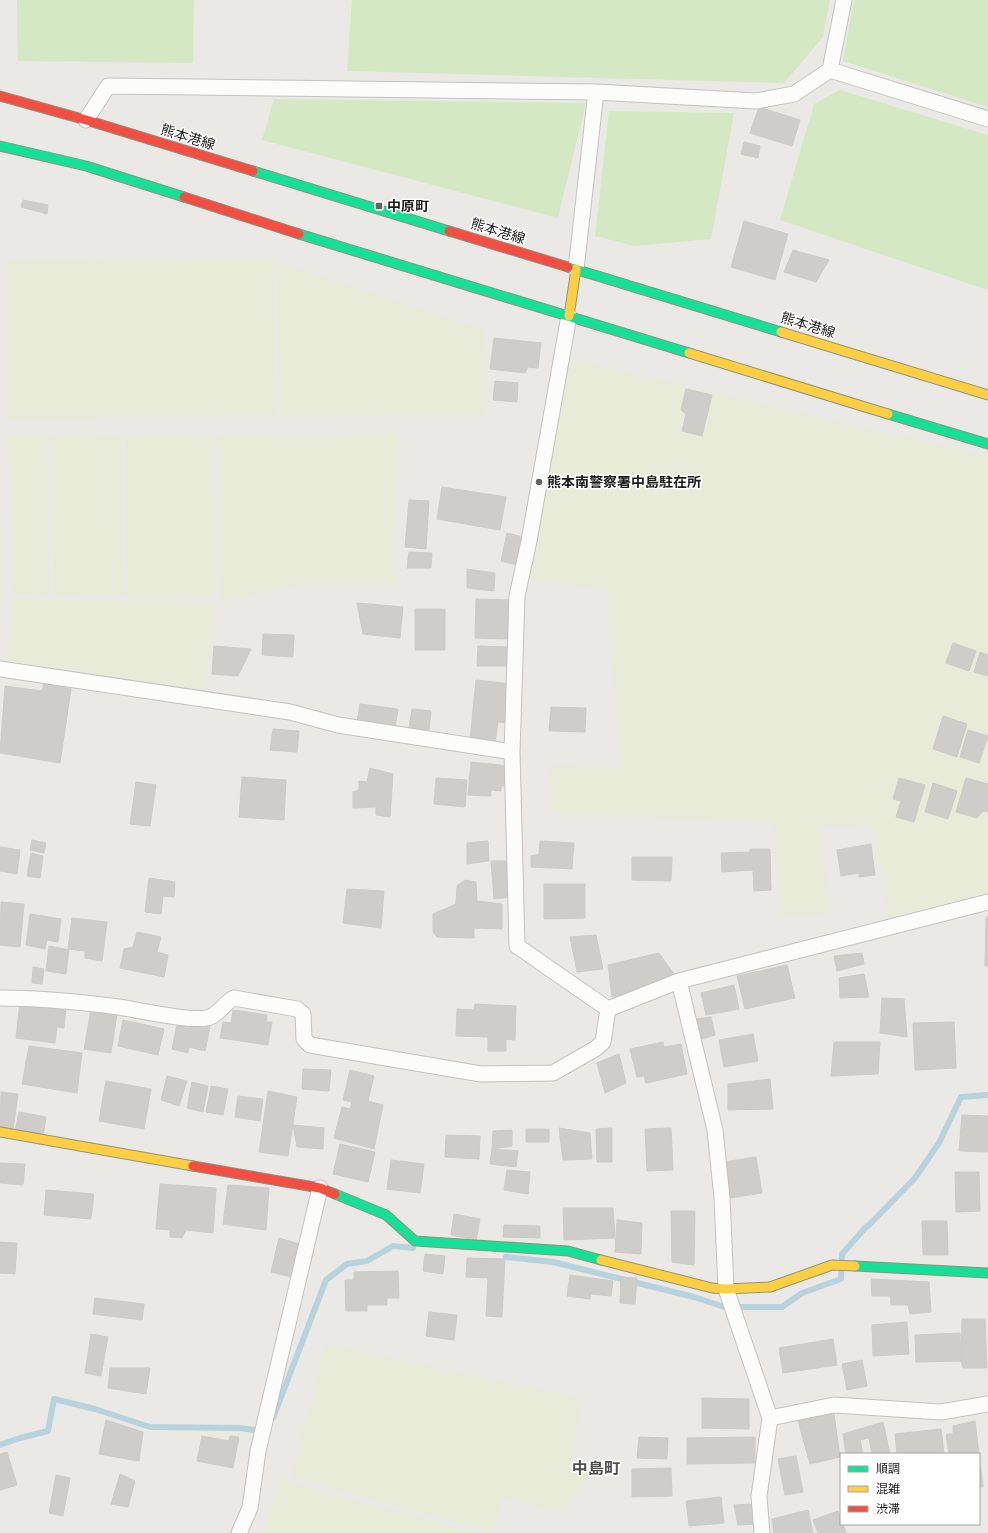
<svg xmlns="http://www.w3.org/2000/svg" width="988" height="1533" viewBox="0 0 988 1533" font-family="'Sofia Sans Condensed','Noto Sans JP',sans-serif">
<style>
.farmland{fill:#e8ebd8}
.grass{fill:#d4e8c4}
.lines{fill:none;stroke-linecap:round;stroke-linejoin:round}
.stream{stroke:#b8d3dd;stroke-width:6}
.building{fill:#cfcdca;stroke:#cdcbc6}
.street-casing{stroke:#c3c2c1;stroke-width:17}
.fast-casing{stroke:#90937e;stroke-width:11}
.slow-casing{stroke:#90937e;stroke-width:11}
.jam-casing{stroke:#90937e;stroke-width:11}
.street{stroke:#fcfcfb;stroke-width:15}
.fast{stroke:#16e098;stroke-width:9}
.slow{stroke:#ffcf43;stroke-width:9}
.jam{stroke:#f24e42;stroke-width:9}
.poi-dot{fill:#646462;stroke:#fff;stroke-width:1.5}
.labels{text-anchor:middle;stroke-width:3;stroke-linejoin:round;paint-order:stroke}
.street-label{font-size:14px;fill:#1c1c1c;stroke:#fff}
.poi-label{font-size:14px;font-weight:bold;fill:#1c1c1c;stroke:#fff;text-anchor:start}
.quarter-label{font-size:16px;font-weight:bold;fill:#4f4f4f;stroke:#fff}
</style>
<rect width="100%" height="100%" fill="#eae9e5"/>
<!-- farmland -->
<path class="farmland" d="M 273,260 L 276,414 L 9,419 L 8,261 Z
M 276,262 L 483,330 L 484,414 L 280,416 Z
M 562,358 L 988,457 L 988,902 L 891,927 L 873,825 L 820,826 L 831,913 L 780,915 L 774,822 L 553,813 L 550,766 L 620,768 L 608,590 L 521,578 Z
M 398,434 L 396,584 L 295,585 L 221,601 L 218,436 Z
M 8,435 L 47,436 L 49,595 L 13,595 Z
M 215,435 L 216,597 L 127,597 L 125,436 Z
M 51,436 L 121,437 L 124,596 L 54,595 Z
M 13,599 L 216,604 L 204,692 L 6,662 Z
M 326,1345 L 581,1399 L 572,1461 L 592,1471 L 563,1512 L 501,1497 L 493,1532 L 292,1477 Z
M 281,1479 L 336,1496 L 480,1533 L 263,1533 Z"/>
<!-- grass -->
<path class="grass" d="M 17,0 L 194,0 L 193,63 L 18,61 Z
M 352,0 L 830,0 L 823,37 L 784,83 L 347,71 Z
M 854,0 L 988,0 L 988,107 L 843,61 Z
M 840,90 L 988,135 L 988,290 L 780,220 L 814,104 Z
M 274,99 L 586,103 L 558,218 L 262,140 Z
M 609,111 L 734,113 L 711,239 L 634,246 L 595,236 Z"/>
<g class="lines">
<!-- stream -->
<path class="stream" d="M 506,1257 L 553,1262 L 694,1297 L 724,1307 L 782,1307 L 802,1293 L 841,1279 L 842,1254 L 867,1226 L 868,1226 L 915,1178 L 939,1143 L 961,1097 L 988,1095
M 273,1418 L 326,1280 L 347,1264 L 367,1261 L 393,1246 L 413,1248
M 0,1445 L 20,1438 L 48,1431 L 54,1399 L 95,1409 L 150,1427 L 239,1428 L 263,1431"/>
</g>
<!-- building -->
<path class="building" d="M 759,107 L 800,120 L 792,146 L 750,133 Z
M 744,142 L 760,146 L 758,158 L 741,154 Z
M 23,200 L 48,205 L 47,214 L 21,207 Z
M 744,221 L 788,234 L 775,280 L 731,267 Z
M 793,250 L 829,260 L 816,282 L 784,272 Z
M 494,338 L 541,343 L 538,368 L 528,367 L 525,373 L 490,369 Z
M 495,381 L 518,383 L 517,402 L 493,400 Z
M 686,389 L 712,395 L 702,436 L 682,431 L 686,414 L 681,410 Z
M 442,487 L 506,497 L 500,530 L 437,519 Z
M 409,500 L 429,501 L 426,549 L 405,547 Z
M 507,533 L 527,538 L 520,566 L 501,561 Z
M 409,552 L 432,553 L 431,568 L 407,568 Z
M 467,569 L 495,573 L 494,591 L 467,588 Z
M 476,599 L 510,600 L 509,639 L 475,638 Z
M 357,603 L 403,607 L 400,638 L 363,634 Z
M 415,609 L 445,609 L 445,650 L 415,650 Z
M 263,634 L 294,635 L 293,657 L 262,655 Z
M 953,643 L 976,651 L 969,671 L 946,663 Z
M 214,646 L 251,649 L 238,676 L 212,674 Z
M 478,646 L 509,647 L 508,666 L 477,666 Z
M 980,652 L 988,655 L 988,676 L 974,672 Z
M 476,680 L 513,684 L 509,723 L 498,722 L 495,743 L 470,741 Z
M 44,683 L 71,689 L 60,763 L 0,753 L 5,686 L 42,691 Z
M 360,704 L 398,709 L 395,727 L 357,722 Z
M 551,707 L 586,708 L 585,732 L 549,731 Z
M 412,709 L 431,711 L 429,730 L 409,728 Z
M 943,716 L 967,724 L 957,757 L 933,749 Z
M 273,729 L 299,731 L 297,752 L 270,750 Z
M 968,730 L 988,736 L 979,763 L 960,757 Z
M 471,762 L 509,766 L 507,786 L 501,786 L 501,791 L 491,790 L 491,796 L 468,795 Z
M 370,768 L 393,774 L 390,817 L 376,815 L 376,807 L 353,808 L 353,792 L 359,790 L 359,781 L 367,782 Z
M 242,777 L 286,780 L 284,820 L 239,817 Z
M 436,778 L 467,780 L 465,807 L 434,804 Z
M 899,778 L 925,785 L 914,822 L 896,817 L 901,801 L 893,799 Z
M 966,778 L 988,784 L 988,812 L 983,811 L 977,818 L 956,812 Z
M 136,782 L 156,785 L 150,826 L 130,824 Z
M 933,783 L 957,791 L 948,819 L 925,812 Z
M 32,840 L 46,843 L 44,853 L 30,850 Z
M 488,841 L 489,861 L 467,864 L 467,843 Z
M 540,841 L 574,843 L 572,869 L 531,867 L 531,856 L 539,854 Z
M 871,844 L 875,875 L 859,877 L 859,873 L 841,876 L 837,850 Z
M 0,847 L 20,850 L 17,874 L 0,871 Z
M 750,849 L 770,849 L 771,890 L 754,891 L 753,870 L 722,872 L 721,853 L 750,852 Z
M 31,853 L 43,856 L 40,878 L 27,876 Z
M 632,857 L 672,857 L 671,881 L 632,880 Z
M 491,861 L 510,861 L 511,897 L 494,899 Z
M 149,878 L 175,882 L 174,897 L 163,896 L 161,914 L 145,912 Z
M 465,880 L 476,882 L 477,901 L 502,904 L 502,929 L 474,928 L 474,938 L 437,937 L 433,932 L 433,914 L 456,904 L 457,886 Z
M 544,884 L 585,884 L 585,918 L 544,919 Z
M 347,889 L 384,891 L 381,928 L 343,923 Z
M 1,902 L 24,904 L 20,947 L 0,945 Z
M 30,914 L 61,919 L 58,942 L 47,940 L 45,949 L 26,945 Z
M 986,917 L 988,917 L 988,966 L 985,966 Z
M 72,918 L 107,922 L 102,961 L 85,958 L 85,951 L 68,949 Z
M 137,932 L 161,937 L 157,952 L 168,955 L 164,977 L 120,968 L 124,949 L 133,947 Z
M 596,935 L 603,969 L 577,972 L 570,937 Z
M 49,946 L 69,950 L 66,974 L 46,971 Z
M 659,953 L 679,981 L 612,997 L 608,965 Z
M 862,953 L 864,964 L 837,971 L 834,956 Z
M 787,965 L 795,998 L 745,1009 L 737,976 Z
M 33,967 L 44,969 L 42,984 L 32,983 Z
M 864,974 L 869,997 L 840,998 L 839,978 Z
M 734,985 L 739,1009 L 706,1015 L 701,993 Z
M 882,998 L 904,999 L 907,1037 L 880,1033 Z
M 20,1002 L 66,1007 L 64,1028 L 57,1027 L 55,1043 L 16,1038 Z
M 475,1004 L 516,1006 L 515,1040 L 506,1039 L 506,1051 L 488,1051 L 488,1037 L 456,1036 L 457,1009 L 474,1010 Z
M 91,1010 L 117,1014 L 111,1053 L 84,1049 Z
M 233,1010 L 267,1015 L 266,1022 L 272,1022 L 268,1045 L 220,1038 L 223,1022 L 231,1023 Z
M 711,1017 L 715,1035 L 699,1040 L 695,1019 Z
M 123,1020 L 164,1029 L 158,1055 L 118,1046 Z
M 954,1022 L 956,1068 L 915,1070 L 913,1023 Z
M 192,1024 L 210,1027 L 205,1051 L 189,1047 L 188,1053 L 172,1049 L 177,1025 L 191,1028 Z
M 753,1034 L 758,1061 L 724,1067 L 719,1040 Z
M 663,1042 L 664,1047 L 681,1044 L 687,1074 L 646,1083 L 644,1076 L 637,1077 L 630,1049 Z
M 834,1042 L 880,1042 L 878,1074 L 831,1076 Z
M 29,1046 L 82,1053 L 77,1093 L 22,1084 Z
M 619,1054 L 626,1083 L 605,1093 L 597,1063 Z
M 303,1069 L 331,1070 L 329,1091 L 302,1089 Z
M 350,1070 L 374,1076 L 368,1101 L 383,1105 L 374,1149 L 334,1138 L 342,1107 L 350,1109 L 352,1102 L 343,1100 Z
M 167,1076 L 187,1081 L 179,1106 L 161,1100 Z
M 770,1079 L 773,1109 L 728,1110 L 728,1084 Z
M 106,1081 L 151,1089 L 144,1129 L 99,1121 Z
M 192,1082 L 208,1086 L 203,1112 L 187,1108 Z
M 211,1086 L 228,1089 L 223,1115 L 206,1112 Z
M 268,1091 L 297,1097 L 288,1156 L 259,1152 Z
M 1,1092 L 18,1094 L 13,1130 L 0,1128 Z
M 238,1096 L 263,1099 L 260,1121 L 235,1117 Z
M 19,1112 L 46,1117 L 43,1135 L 15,1131 Z
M 962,1115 L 988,1116 L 988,1152 L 959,1151 Z
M 293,1125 L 324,1128 L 323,1149 L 297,1147 Z
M 559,1128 L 590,1133 L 592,1159 L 563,1160 Z
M 612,1128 L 612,1162 L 597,1162 L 596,1129 Z
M 671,1128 L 673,1170 L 647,1171 L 645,1129 Z
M 526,1129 L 549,1129 L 549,1142 L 526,1142 Z
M 512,1130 L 512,1146 L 492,1149 L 493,1131 Z
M 446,1135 L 480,1136 L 479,1159 L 445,1157 Z
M 340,1144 L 375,1152 L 368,1182 L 333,1174 Z
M 492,1149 L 518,1151 L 516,1167 L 490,1164 Z
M 756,1157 L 762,1193 L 731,1198 L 724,1162 Z
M 391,1160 L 424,1164 L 420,1193 L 387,1189 Z
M 0,1163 L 25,1164 L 23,1185 L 0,1183 Z
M 507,1170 L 530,1172 L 528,1194 L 504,1190 Z
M 955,1172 L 979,1172 L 980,1211 L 956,1212 Z
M 160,1184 L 216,1188 L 213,1233 L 186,1230 L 182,1238 L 170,1237 L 170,1230 L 156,1229 Z
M 228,1185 L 269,1188 L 266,1230 L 223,1224 Z
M 46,1190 L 94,1194 L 91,1219 L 44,1215 Z
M 563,1208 L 613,1208 L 615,1238 L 564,1240 Z
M 671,1211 L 695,1211 L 694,1265 L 672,1262 Z
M 454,1214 L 480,1219 L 476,1240 L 451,1235 Z
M 617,1220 L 642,1223 L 641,1254 L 615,1252 Z
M 922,1221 L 947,1221 L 948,1255 L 923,1255 Z
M 504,1225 L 540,1226 L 540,1238 L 503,1237 Z
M 279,1238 L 303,1245 L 295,1278 L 271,1272 Z
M 0,1242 L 17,1243 L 15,1274 L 0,1273 Z
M 425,1254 L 445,1256 L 443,1274 L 423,1271 Z
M 467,1258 L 505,1259 L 502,1317 L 486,1316 L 488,1278 L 466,1277 Z
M 398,1271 L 399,1298 L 387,1298 L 387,1305 L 367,1305 L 367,1311 L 346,1311 L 345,1280 L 354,1280 L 354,1272 Z
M 570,1275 L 613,1281 L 611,1296 L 591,1294 L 590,1299 L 567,1296 Z
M 621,1277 L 637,1278 L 635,1304 L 620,1303 Z
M 871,1279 L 929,1282 L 931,1312 L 910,1314 L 908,1305 L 891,1305 L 890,1296 L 872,1296 Z
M 95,1298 L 144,1304 L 142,1320 L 93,1314 Z
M 429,1312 L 457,1315 L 454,1340 L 426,1336 Z
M 962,1319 L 985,1319 L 987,1368 L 963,1368 L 961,1361 Z
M 907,1322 L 909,1354 L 873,1356 L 872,1325 Z
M 960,1333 L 961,1361 L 916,1362 L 915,1335 Z
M 91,1334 L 108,1337 L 101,1376 L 85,1373 Z
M 833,1339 L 837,1365 L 783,1373 L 779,1348 Z
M 862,1360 L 867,1386 L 847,1390 L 842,1364 Z
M 110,1368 L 150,1368 L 146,1394 L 108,1388 Z
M 702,1398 L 749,1399 L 749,1429 L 702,1428 Z
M 834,1414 L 840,1457 L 810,1464 L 798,1421 Z
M 106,1420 L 143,1432 L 139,1461 L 99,1454 Z
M 975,1421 L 983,1487 L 979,1487 L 979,1454 L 949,1454 L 946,1434 L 953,1434 L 953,1426 Z
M 883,1422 L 890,1454 L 872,1454 L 869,1438 L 860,1440 L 863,1454 L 846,1454 L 843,1434 Z
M 941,1429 L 944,1454 L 897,1454 L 895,1434 Z
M 202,1436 L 229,1441 L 230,1436 L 239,1437 L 233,1468 L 197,1461 Z
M 639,1437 L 668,1438 L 667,1459 L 637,1458 Z
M 755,1437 L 755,1463 L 687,1464 L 687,1438 Z
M 7,1452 L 17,1485 L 0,1490 L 0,1454 Z
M 796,1456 L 803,1492 L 785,1495 L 778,1459 Z
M 671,1468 L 672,1496 L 632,1497 L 632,1469 Z
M 120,1474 L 135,1481 L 128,1507 L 111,1504 Z
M 56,1475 L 70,1478 L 63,1516 L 49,1513 Z
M 721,1497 L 724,1523 L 689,1526 L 686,1501 Z
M 754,1504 L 757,1524 L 738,1525 L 734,1505 Z
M 808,1510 L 813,1533 L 774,1533 L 772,1519 Z
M 838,1511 L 841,1519 L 841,1524 L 843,1524 L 846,1533 L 818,1533 L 813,1520 Z"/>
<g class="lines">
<defs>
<path id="street" d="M 830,70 L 988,119
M 86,120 L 108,86 L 596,92 L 756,101 L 794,94 L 830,70 L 844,0
M 576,269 L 596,92
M 569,316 L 529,541 L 517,596 L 512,752 L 517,946 L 608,1009
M 0,669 L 290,712 L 338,725 L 512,752
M 679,981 L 715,1130 L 722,1198 L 726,1289 L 770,1418 L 759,1496 L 762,1533
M 0,998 C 40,998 80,1002 119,1007 C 138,1010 196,1023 210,1017 C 219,1014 224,1003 234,998 L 297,1009 L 303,1014 L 304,1039 L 310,1045 L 481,1074 L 553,1073 L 595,1049 L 603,1042 L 608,1009
M 608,1009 L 679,981 L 988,902
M 770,1418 L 834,1405 L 941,1412 L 988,1404
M 239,1533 L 250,1508 L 258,1451 L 320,1188"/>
<path id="fast" d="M 0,146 L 86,166 L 184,197
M 253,171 L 449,231
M 299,234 L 689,353
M 568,267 L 781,332
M 888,414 L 988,444
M 335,1194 L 386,1215 L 415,1241 L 568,1251 L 601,1260
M 855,1266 L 988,1273"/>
<path id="slow" d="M 569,316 L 576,269
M 781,332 L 988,395
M 689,353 L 888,414
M 0,1132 L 193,1166
M 601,1260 L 712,1288 L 726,1289 L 770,1287 L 832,1265 L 855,1266"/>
<path id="jam" d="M 0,96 L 86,120 L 253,171
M 184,197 L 299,234
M 449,231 L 568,267
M 193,1166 L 320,1188 L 335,1194"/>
</defs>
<!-- street casing -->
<use href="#street" class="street-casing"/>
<!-- fast casing -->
<use href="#fast" class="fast-casing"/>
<!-- slow casing -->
<use href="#slow" class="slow-casing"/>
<!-- jam casing -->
<use href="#jam" class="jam-casing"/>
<!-- street -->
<use href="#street" class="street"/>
<!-- fast -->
<use href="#fast" class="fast"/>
<!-- slow -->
<use href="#slow" class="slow"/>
<!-- jam -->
<use href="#jam" class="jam"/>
</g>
<!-- markers -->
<g class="poi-dot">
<rect x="375" y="202" width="8" height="8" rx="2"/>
<circle cx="539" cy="482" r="4"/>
</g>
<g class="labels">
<!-- street labels -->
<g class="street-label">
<text transform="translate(188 137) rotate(17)" y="5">熊本港線</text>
<text transform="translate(498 231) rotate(17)" y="5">熊本港線</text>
<text transform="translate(808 325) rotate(17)" y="5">熊本港線</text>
</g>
<!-- poi labels -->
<g class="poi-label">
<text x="387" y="211">中原町</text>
<text x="547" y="487">熊本南警察署中島駐在所</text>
</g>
<!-- quarter labels -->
<g class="quarter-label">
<text x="596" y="1474">中島町</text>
</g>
</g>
<!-- legend -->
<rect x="840" y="1453" width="140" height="72" fill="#ffffff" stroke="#a4a4a4"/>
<rect x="848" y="1466" width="20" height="6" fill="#16e098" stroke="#a4a4a4"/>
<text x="876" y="1473" font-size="12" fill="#1c1c1c">順調</text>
<rect x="848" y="1486" width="20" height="6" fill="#ffcf43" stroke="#a4a4a4"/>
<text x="876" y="1493" font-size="12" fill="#1c1c1c">混雑</text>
<rect x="848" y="1506" width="20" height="6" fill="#f24e42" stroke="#a4a4a4"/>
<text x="876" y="1513" font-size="12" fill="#1c1c1c">渋滞</text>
</svg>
